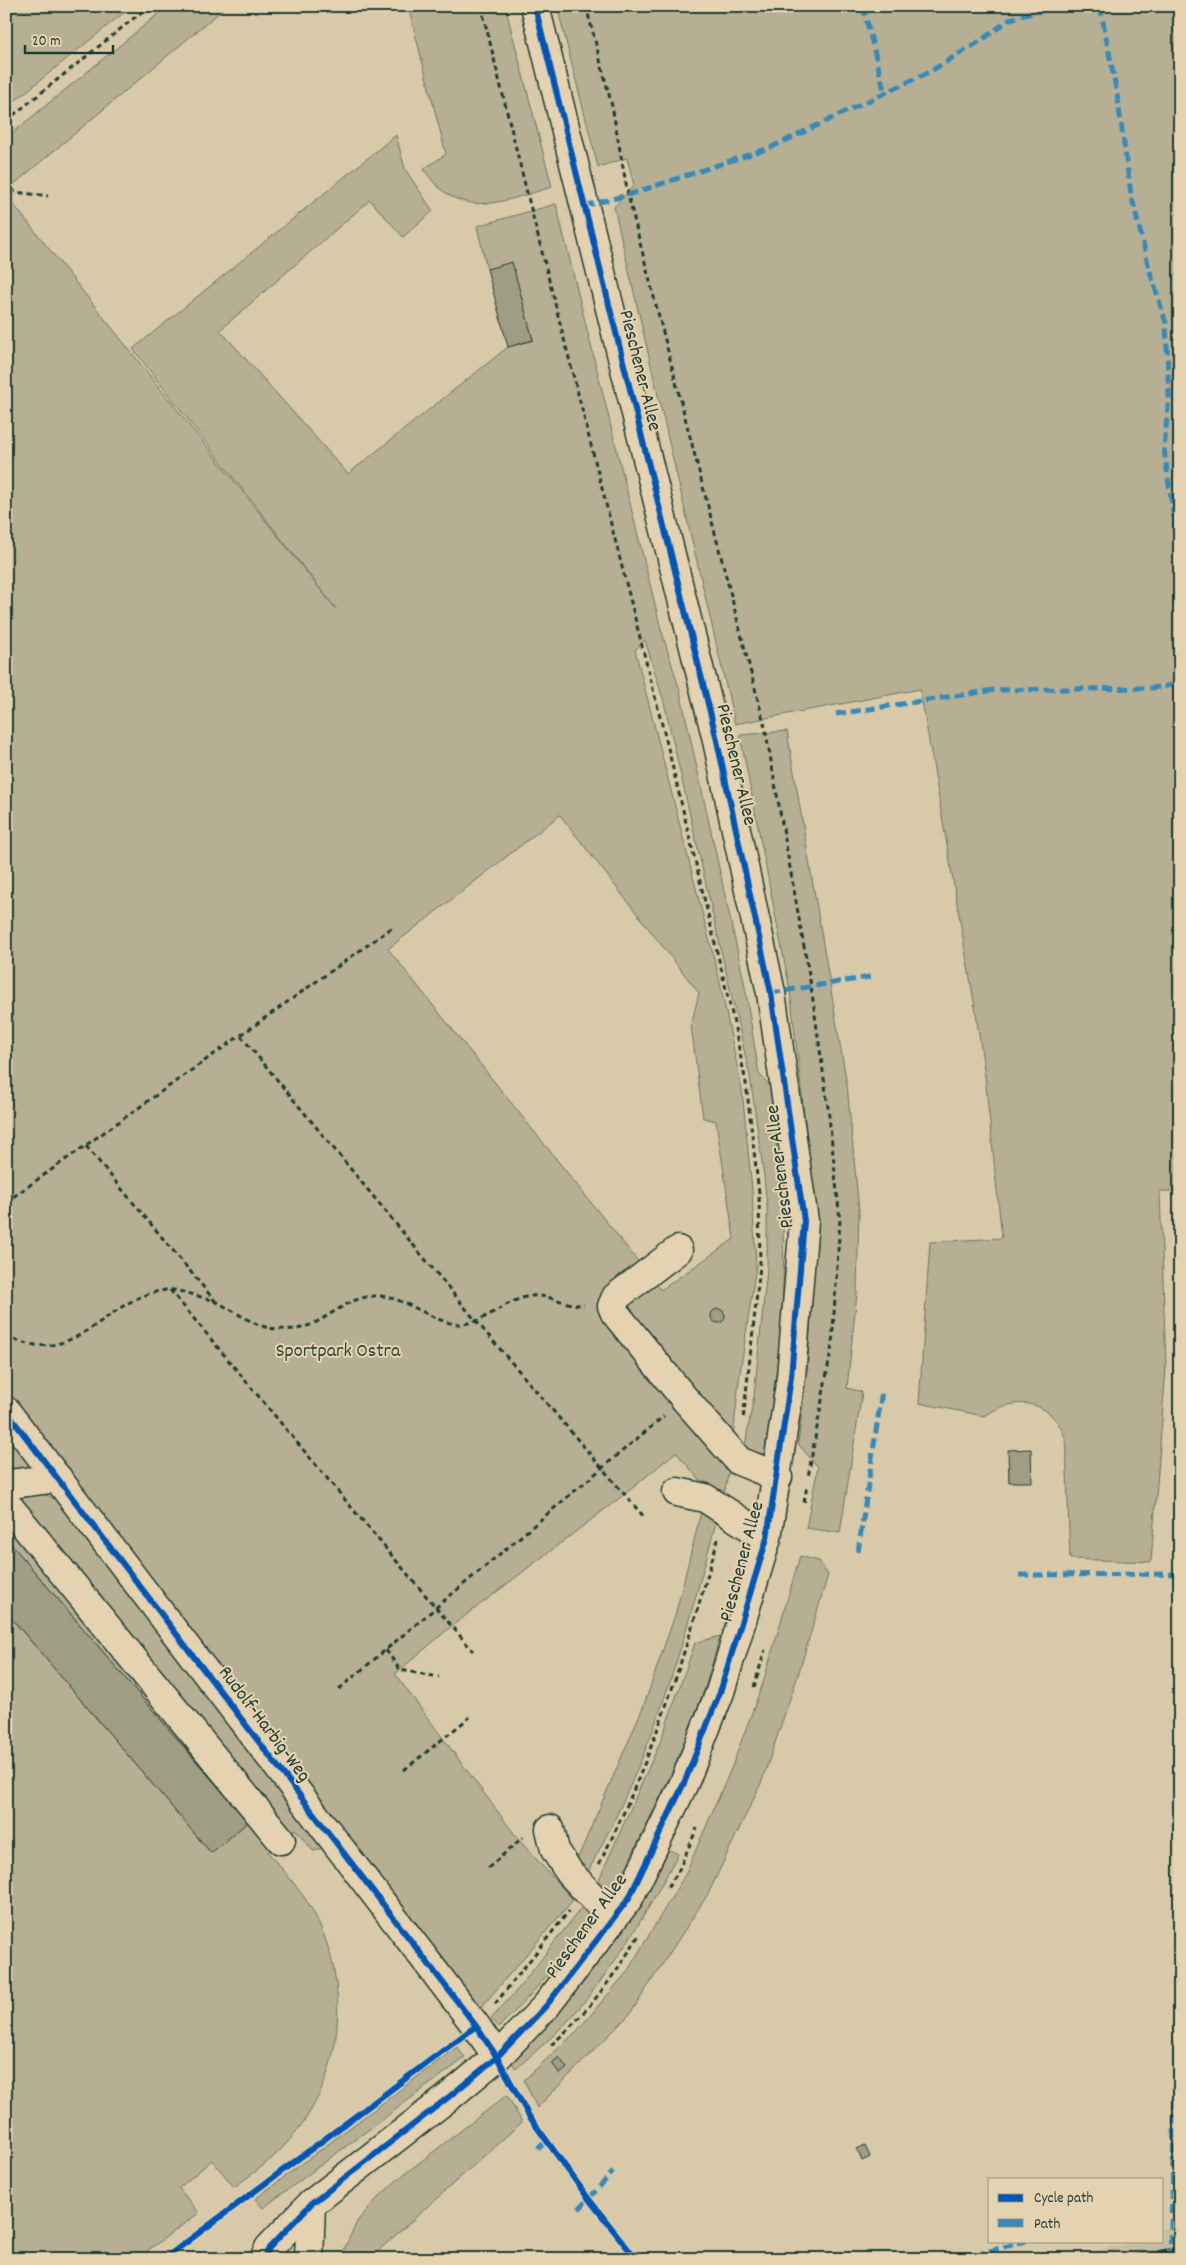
<svg xmlns="http://www.w3.org/2000/svg" width="1186" height="2265" viewBox="0 0 1186 2265" font-family="Dekko,sans-serif">
<style>
.built{fill:#c7bc9d}
.green{fill:#b6af93;stroke:#6a7664;fill-rule:evenodd}
.water{fill:#8a8d77;stroke:#5f6d5c}
.building{fill:#9f9e84;stroke:#1f3d34}
.lines{fill:none;stroke-linecap:round;stroke-linejoin:round}
.minor-casing{stroke:#1f3d34;stroke-width:31}
.path{stroke:#1f3d34;stroke-width:3;stroke-dasharray:5 4;stroke-linecap:butt}
.minor{stroke:#e4d2b0;stroke-width:28}
.rail-casing{stroke:#1f3d34;stroke-width:5.5}
.rail{stroke:#e4d2b0;stroke-width:4;stroke-dasharray:11;stroke-linecap:butt}
.quiet{stroke:#3589bb;stroke-width:5;stroke-dasharray:10 5;stroke-linecap:butt}
.cycleway-casing{stroke:#e4d2b0;stroke-width:9}
.cycleway{stroke:#0057b8;stroke-width:6}
.labels{text-anchor:middle;stroke-width:4;stroke-linejoin:round;paint-order:stroke}
.street-label{font-size:20px;fill:#1f3d34;stroke:#e4d2b0}
.park-label{font-size:20px;fill:#2e483e;stroke:#e4d2b0}
</style>
<rect width="100%" height="100%" fill="#d8c9a8"/>
<filter id="ink" filterUnits="userSpaceOnUse"><feTurbulence type="fractalNoise" baseFrequency=".02" numOctaves="2"/><feDisplacementMap in="SourceGraphic" scale="10" xChannelSelector="R" yChannelSelector="G"/><feConvolveMatrix kernelMatrix="1 2 1 2 8 2 1 2 1" color-interpolation-filters="sRGB"/></filter>
<g filter="url(#ink)">
<!-- built -->
<path class="built" d="M 1173,2228 L 1180,2233 L 1180,2259 L 1058,2259 L 1143,2241 L 1162,2241 L 1162,2229 Z"/>
<!-- green -->
<path class="green" d="M 6,6 L 132,6 L 6,108 Z
M 168,6 L 227,6 L 13,185 L 6,177 L 6,138 Z
M 408,6 L 505,6 L 552,187 C 503,201 458,223 424,169 L 446,154 Z
M 557,6 L 1180,6 C 1172,35 1172,67 1180,97 L 1180,1191 L 1160,1191 L 1166,1367 L 1151,1562 L 1070,1559 C 1069,1530 1068,1500 1067,1471 C 1066,1461 1068,1446 1065,1437 C 1050,1398 1015,1396 984,1416 L 919,1403 L 930,1242 L 1002,1238 L 985,1076 L 976,1013 L 920,689 L 735,724 L 614,207 L 634,185 L 627,158 L 598,167 Z
M 396,135 L 405,169 L 433,211 L 403,237 L 370,200 L 220,330 L 348,474 L 508,347 L 533,340 L 512,263 L 487,269 L 477,226 L 556,204 L 661,629 L 680,691 L 744,981 L 759,1074 L 771,1087 C 773,1126 780,1165 782,1204 C 787,1287 779,1372 764,1454 L 744,1450 L 754,1396 L 767,1269 L 767,1206 L 764,1176 L 750,1076 L 664,702 L 645,640 L 635,650 L 719,978 L 742,1090 L 752,1190 L 756,1266 L 739,1380 L 730,1466 L 724,1494 L 708,1490 L 676,1452 L 625,1494 L 452,1626 L 395,1674 L 519,1840 L 573,1900 L 479,2010 L 6,1391 L 6,195 L 336,609 L 133,349 ZM 560,815 L 699,993 L 691,1025 L 703,1118 L 716,1121 L 734,1239 L 661,1290 L 388,949 Z
M 787,731 L 847,1085 L 859,1211 L 857,1293 L 847,1388 L 862,1392 L 840,1533 L 806,1528 L 818,1467 L 798,1444 L 808,1361 L 817,1227 L 790,990 L 740,735 Z
M 6,1433 L 34,1470 L 26,1474 L 6,1470 Z
M 6,1484 L 20,1495 L 44,1494 L 59,1501 L 323,1848 L 313,1851 L 295,1829 L 268,1852 C 285,1873 305,1894 317,1919 C 353,1994 342,2085 284,2146 C 270,2162 251,2175 234,2187 L 212,2160 L 179,2188 L 199,2213 L 136,2259 L 6,2259 Z
M 703,1504 L 717,1519 C 691,1614 666,1710 624,1799 C 613,1825 599,1849 587,1874 L 577,1860 L 644,1705 L 676,1612 Z
M 800,1556 L 819,1561 L 828,1575 L 798,1675 L 762,1781 L 708,1894 L 630,2014 L 537,2108 L 524,2080 L 577,2031 L 627,1972 L 685,1875 L 731,1769 L 763,1683 Z
M 720,1636 L 705,1688 L 674,1768 L 616,1888 L 605,1891 L 597,1884 L 661,1740 L 695,1643 Z
M 668,1849 L 678,1854 C 647,1913 612,1972 567,2022 C 551,2039 533,2053 516,2069 L 511,2061 C 526,2046 542,2031 557,2014 C 601,1965 637,1908 668,1849 Z
M 585,1903 L 595,1913 C 566,1954 535,1992 499,2027 L 491,2019 L 518,1989 Z
M 457,2047 L 465,2058 L 263,2208 L 255,2199 Z
M 507,2095 L 522,2122 L 369,2259 L 342,2259 L 345,2247 L 358,2220 L 376,2200 L 397,2180 Z"/>
<!-- water -->
<path class="water" d="M 1180,7 L 1180,97 C 1172,68 1172,35 1180,7 Z"/>
<!-- building -->
<path class="building" d="M 512,262 L 533,340 L 508,347 L 487,269 Z
M711 1316a7 7 0 1 1 14 0a7 7 0 1 1-14 0Z
M 1031,1449 L 1032,1482 L 1009,1482 L 1008,1450 Z
M 6,1538 L 248,1822 L 211,1853 L 6,1612 Z
M 559,2057 L 567,2068 L 560,2074 L 552,2063 Z
M 865,2145 L 870,2157 L 862,2161 L 857,2149 Z"/>
<g class="lines">
<defs>
<path id="minor" d="M 678,1250 L 616,1297 L 612,1306 L 615,1313 L 684,1398 L 739,1461 L 778,1477
M 6,1411 L 476,2026 L 497,2057
M 6,1487 L 10,1484 L 58,1478
M 677,1492 L 705,1498 L 767,1538
M 6,1503 L 281,1840
M 550,1829 L 555,1850 L 569,1872 L 613,1919
M 264,2259 L 269,2248 L 311,2204 L 450,2096 L 497,2057 L 546,2006 L 629,1898 L 685,1781 L 720,1692 L 767,1538 L 791,1377 L 804,1221 L 771,993 L 716,736 L 535,6
M 309,2259 L 311,2204"/>
</defs>
<!-- minor casing -->
<use href="#minor" class="minor-casing"/>
<!-- path -->
<path class="path" d="M 481,6 L 529,201 L 669,752 L 732,1014 L 746,1083 L 759,1193 L 760,1266 L 743,1421
M 586,6 L 612,106 L 628,195 L 640,243 L 765,727 L 811,986 L 828,1107 L 840,1220 L 832,1345 L 808,1477
M 6,121 L 149,6
M 6,182 L 15,192 L 48,196
M 241,1036 L 476,1321 L 644,1517
M 86,1146 L 215,1301
M 6,1202 L 393,927
M 170,1290 C 271,1411 371,1532 473,1651
M 6,1336 C 79,1372 106,1294 168,1290 C 173,1289 178,1291 183,1292 C 194,1295 206,1298 216,1302 C 235,1310 256,1329 278,1329 C 285,1329 294,1330 301,1328 C 326,1322 345,1298 373,1296 C 401,1293 432,1323 458,1324 C 485,1325 506,1298 532,1296 C 549,1294 567,1306 584,1305
M 804,1502 L 807,1486
M 386,1650 L 400,1670 L 439,1677
M 754,1687 L 765,1650
M 339,1689 L 664,1416
M 404,1770 L 470,1717
M 599,1864 C 652,1761 686,1651 718,1539
M 488,1868 L 523,1837
M 668,1887 L 678,1872 L 697,1828
M 495,2004 L 569,1911
M 551,2045 C 587,2014 615,1975 639,1935
M 164,2259 L 454,2042"/>
<!-- minor -->
<use href="#minor" class="minor"/>
<defs>
<path id="rail" d="M 1124,2259 L 1180,2249"/>
</defs>
<!-- rail casing -->
<use href="#rail" class="rail-casing"/>
<!-- rail -->
<use href="#rail" class="rail"/>
<!-- quiet -->
<path class="quiet" d="M 863,6 L 885,94
M 1100,6 L 1117,94 L 1131,194 L 1149,268 L 1166,323 L 1169,397 L 1164,449 L 1180,561
M 584,206 L 628,195 L 772,147 L 931,71 L 982,40 L 1010,19 L 1059,6
M 836,714 L 994,690 L 1152,688 L 1180,684
M 771,993 L 870,977
M 858,1552 L 882,1391
M 1019,1575 L 1180,1574
M 538,2149 L 546,2141
M 579,2209 L 613,2172
M 960,2259 L 1026,2241
M 1170,2259 L 1180,1940"/>
<defs>
<path id="cycleway" d="M 6,1411 L 476,2026 L 497,2057 L 529,2116 L 588,2198 L 636,2259
M 164,2259 L 476,2026
M 264,2259 L 269,2248 L 311,2204 L 450,2096 L 497,2057 L 546,2006 L 629,1898 L 685,1781 L 720,1692 L 767,1538 L 791,1377 L 804,1221 L 771,993 L 716,736 L 535,6"/>
</defs>
<!-- cycleway casing -->
<use href="#cycleway" class="cycleway-casing"/>
<!-- cycleway -->
<use href="#cycleway" class="cycleway"/>
</g>
</g>
<g class="labels">
<!-- street labels -->
<g class="street-label">
<text transform="translate(642 370) rotate(76)" y="7">Pieschener Allee</text>
<text transform="translate(738 764) rotate(77)" y="7">Pieschener Allee</text>
<text transform="translate(778 1167) rotate(-97)" y="7">Pieschener Allee</text>
<text transform="translate(740 1561) rotate(-75)" y="7">Pieschener Allee</text>
<text transform="translate(266 1723) rotate(53)" y="7">Rudolf-Harbig-Weg</text>
<text transform="translate(585 1925) rotate(-54)" y="7">Pieschener Allee</text>
</g>
<!-- park labels -->
<g class="park-label">
<text x="338" y="1356">Sportpark Ostra</text>
</g>
</g>
<!-- margin -->
<rect width="1186" height="2265" fill="none" stroke="#e4d2b0" stroke-width="25"/>
<rect x="12" y="12" width="1161" height="2240" fill="none" stroke="#1f3d34" stroke-width="2" filter="url(#ink)"/>
<!-- legend -->
<rect x="988" y="2178" width="175" height="65" fill="#e4d2b0" stroke="#95967e"/>
<rect x="998" y="2194" width="25" height="8" fill="#0057b8" stroke="#95967e"/>
<text x="1034" y="2202" font-size="15" fill="#1f3d34">Cycle path</text>
<rect x="998" y="2219" width="25" height="8" fill="#3589bb" stroke="#95967e"/>
<text x="1034" y="2228" font-size="15" fill="#1f3d34">Path</text>
<!-- scale -->
<path d="M25 45v8h88v-8" fill="none" stroke="#1f3d34" stroke-width="2.5"/>
<text x="32" y="45" font-size="15" fill="#1f3d34" stroke="#e4d2b0" stroke-width="4" paint-order="stroke">20 m</text>
</svg>
